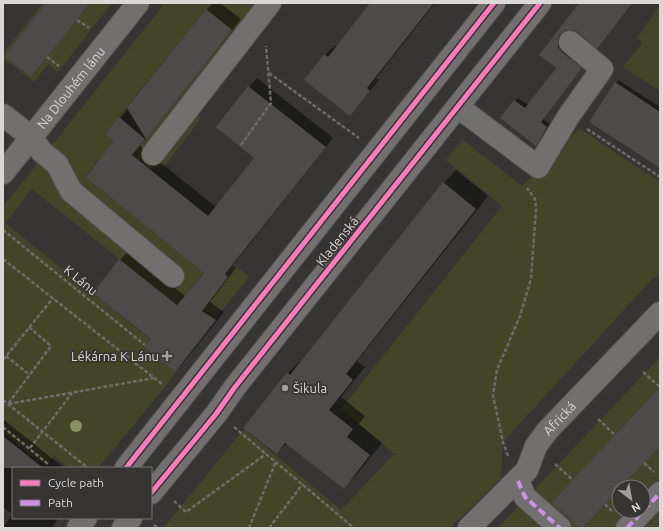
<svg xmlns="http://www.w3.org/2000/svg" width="663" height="531" viewBox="0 0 663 531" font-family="Ubuntu,sans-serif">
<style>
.green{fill:#434528;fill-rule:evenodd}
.shadow{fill:#0007}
.building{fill:#4c4b4a}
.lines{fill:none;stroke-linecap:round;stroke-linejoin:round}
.minor-casing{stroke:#525250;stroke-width:24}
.path{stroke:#6c6b6a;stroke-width:2.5;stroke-dasharray:4 2;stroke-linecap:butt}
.minor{stroke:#72706f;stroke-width:22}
.quiet{stroke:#ce8fe9;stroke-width:4;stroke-dasharray:8 4;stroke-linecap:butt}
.cycleway-casing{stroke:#373532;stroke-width:8}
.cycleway{stroke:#fd7abc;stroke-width:5}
.tree{fill:#8d9061}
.poi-dot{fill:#a09f9d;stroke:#373532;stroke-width:1.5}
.labels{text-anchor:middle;stroke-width:3.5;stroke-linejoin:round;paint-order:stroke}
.street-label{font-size:13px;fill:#d9d8d6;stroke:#373532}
.poi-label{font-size:13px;fill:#d9d8d6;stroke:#373532;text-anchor:end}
</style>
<rect width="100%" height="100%" fill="#363533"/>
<!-- green -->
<path class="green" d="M 43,3 L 46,3 L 4,56 L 31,77 L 90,3 L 112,3 L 58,72 L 48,64 L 34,82 L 3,58 L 3,53 Z
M 165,3 L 260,3 L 190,110 L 201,118 L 164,167 L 144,171 L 133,185 L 100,158 L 85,177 L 87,176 L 110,195 L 110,197 L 111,196 L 220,252 L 249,277 L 215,319 L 186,295 L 177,305 L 32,189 L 5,223 L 150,339 L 144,347 L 175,372 L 173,377 L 98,468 L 69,468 L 54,456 L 46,466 L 3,433 L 3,207 ZM 206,9 L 232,30 L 132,155 L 105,134 ZM 211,263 L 228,277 L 207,303 L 190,289 Z
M 660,5 L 660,91 L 623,67 L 642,44 L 640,40 L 637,38 Z
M 580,129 L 660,182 L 660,276 L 654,277 L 503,442 L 501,478 L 450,528 L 168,528 L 165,526 L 244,429 L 341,510 L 394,454 L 341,409 L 502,206 L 446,160 L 462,139 L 522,186 L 535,174 L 550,171 L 572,135 Z
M 660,357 L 660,387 L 552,502 L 579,528 L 567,528 L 537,494 L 536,488 Z
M 660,446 L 660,528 L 583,528 L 619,489 L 619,511 L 643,511 L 643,487 L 621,487 Z
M 517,508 L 528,511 L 549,528 L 497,528 Z"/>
<!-- shadow -->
<path class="shadow" d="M 213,3 L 220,3 L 241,19 L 140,146 L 216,207 L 255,158 L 217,127 L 249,87 L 257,78 L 333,138 L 233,265 L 236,268 L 210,302 L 224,312 L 183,363 L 175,371 L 152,339 L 94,293 L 120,260 L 128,251 L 185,296 L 205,273 L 115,141 L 107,134 L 128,109 L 206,10 Z
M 371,3 L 435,3 L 376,78 L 379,80 L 359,105 L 350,115 L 325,55 L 335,45 L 337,47 Z
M 580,3 L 632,3 L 579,32 L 573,29 L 565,29 L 562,31 L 560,36 L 561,43 L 584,65 L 543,119 L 550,124 L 536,145 L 501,118 L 518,98 L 528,105 L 557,68 L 540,55 Z
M 618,80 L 660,107 L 660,167 L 616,83 Z
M 456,170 L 488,196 L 357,361 L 365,367 L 341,397 L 365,416 L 359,424 L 382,443 L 356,475 L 344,488 L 287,443 L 277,453 L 288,373 L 300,361 L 302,362 L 444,183 Z
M 3,419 L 64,468 L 13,468 L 13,518 L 59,518 L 51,528 L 3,528 L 12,514 L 3,507 Z"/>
<!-- building -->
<path class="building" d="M 46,3 L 90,3 L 31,77 L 4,56 Z
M 370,3 L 434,3 L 367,88 L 370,91 L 350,116 L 304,80 L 324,54 L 328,57 Z
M 579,3 L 632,3 L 597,49 L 578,32 L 573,30 L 565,30 L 560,34 L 558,40 L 558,47 L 562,52 L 582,68 L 541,122 L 547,127 L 536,146 L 500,118 L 514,100 L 525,108 L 556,68 L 539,55 Z
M 206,9 L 232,30 L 146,139 L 127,108 Z
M 615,82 L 660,112 L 660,168 L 589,122 Z
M 248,86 L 326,147 L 225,274 L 228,277 L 202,311 L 216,320 L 175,372 L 144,347 L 151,339 L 93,293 L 119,259 L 177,305 L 204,273 L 86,177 L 114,141 L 105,134 L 119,117 L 145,139 L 132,155 L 208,216 L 254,158 L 216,127 Z
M 443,182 L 476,209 L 346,374 L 353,380 L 329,410 L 353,429 L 347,437 L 370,455 L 344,489 L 285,443 L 277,454 L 243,428 L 287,372 L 290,375 Z
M 660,387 L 660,446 L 621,487 L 619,487 L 619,489 L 583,528 L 579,528 L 552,502 Z
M 3,436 L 43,468 L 3,468 Z"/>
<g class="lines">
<defs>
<g id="minor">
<path d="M 458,107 L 538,167 L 568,117 L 602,69 L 570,42"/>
<path d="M 3,115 L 31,137 L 42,152 L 57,164 L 71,191 L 173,276"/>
<path d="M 153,154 L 270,3"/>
<path id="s1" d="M 3,173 L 138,3"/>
<path d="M 126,468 L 494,3"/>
<path d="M 518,481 L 525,497 L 560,528"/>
<path d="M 151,493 L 216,414 L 235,387 L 540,3"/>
<path d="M 78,528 L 86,518"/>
<path d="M 123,528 L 131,518"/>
<path id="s2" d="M 469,528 L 527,470 L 536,446 L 547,431 L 660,313"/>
<path d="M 627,528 L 660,493"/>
</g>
</defs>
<!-- minor casing -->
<use href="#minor" class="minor-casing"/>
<!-- path -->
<path class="path" d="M 77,20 L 89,28
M 47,57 L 59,66
M 269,73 L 359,138
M 587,129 L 660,177
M 241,145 L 271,103 L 266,46
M 3,230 L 145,345
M 3,259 L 163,385
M 29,327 L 51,346 L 8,404 L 154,378
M 6,356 L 30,375
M 3,360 L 53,298
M 643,372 L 660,387
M 3,400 L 88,468
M 598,419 L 615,435
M 3,427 L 48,464
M 234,427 L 354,528
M 30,448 L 72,393
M 508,456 L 503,442 L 493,395 L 497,370 L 520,316 L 531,279 L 536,208 L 535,199 L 527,188
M 644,463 L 654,472
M 555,464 L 573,480
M 174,501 L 186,512 L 266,454
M 605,504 L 612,511
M 154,525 L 158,528
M 249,528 L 276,461
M 269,528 L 303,484"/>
<!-- minor -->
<use href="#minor" class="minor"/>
<!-- quiet -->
<path class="quiet" d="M 518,481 L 525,497 L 560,528
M 627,528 L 660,493"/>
<defs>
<path id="cycleway" d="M 126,468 L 494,3
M 151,493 L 216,414 L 235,387 L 540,3"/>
</defs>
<!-- cycleway casing -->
<use href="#cycleway" class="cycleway-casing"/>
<!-- cycleway -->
<use href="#cycleway" class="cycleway"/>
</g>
<!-- trees -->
<circle class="tree" cx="76" cy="426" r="6"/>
<!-- markers -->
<g class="poi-dot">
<path d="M165 350h4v4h4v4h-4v4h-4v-4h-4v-4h4z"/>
<circle cx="285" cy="388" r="4"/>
</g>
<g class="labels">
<!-- street labels -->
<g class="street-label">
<text dy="5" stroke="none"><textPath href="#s1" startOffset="109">Na Dlouhém lánu</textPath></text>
<text transform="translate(337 241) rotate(-51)" y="5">Kladenská</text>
<text transform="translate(81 280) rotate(39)" y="5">K Lánu</text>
<text dy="5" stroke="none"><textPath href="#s2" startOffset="144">Africká</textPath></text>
</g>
<!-- poi labels -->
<g class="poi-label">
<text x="159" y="361">Lékárna K Lánu</text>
<text x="293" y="393" text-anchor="start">Šikula</text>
</g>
</g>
<!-- border -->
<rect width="663" height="531" fill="none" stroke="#d9d8d6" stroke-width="8"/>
<!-- legend -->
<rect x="12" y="467" width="140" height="52" fill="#373532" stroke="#787674"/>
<rect x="20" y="480" width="20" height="6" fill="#fd7abc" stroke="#787674"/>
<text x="48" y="487" font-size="12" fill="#d9d8d6">Cycle path</text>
<rect x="20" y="500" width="20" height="6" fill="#ce8fe9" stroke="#787674"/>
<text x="48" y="507" font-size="12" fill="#d9d8d6">Path</text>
<!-- north arrow -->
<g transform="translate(631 499) rotate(149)"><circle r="19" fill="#373532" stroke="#787674"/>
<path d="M0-3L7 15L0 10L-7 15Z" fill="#a09f9d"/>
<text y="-6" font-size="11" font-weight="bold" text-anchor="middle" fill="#d9d8d6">N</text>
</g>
</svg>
